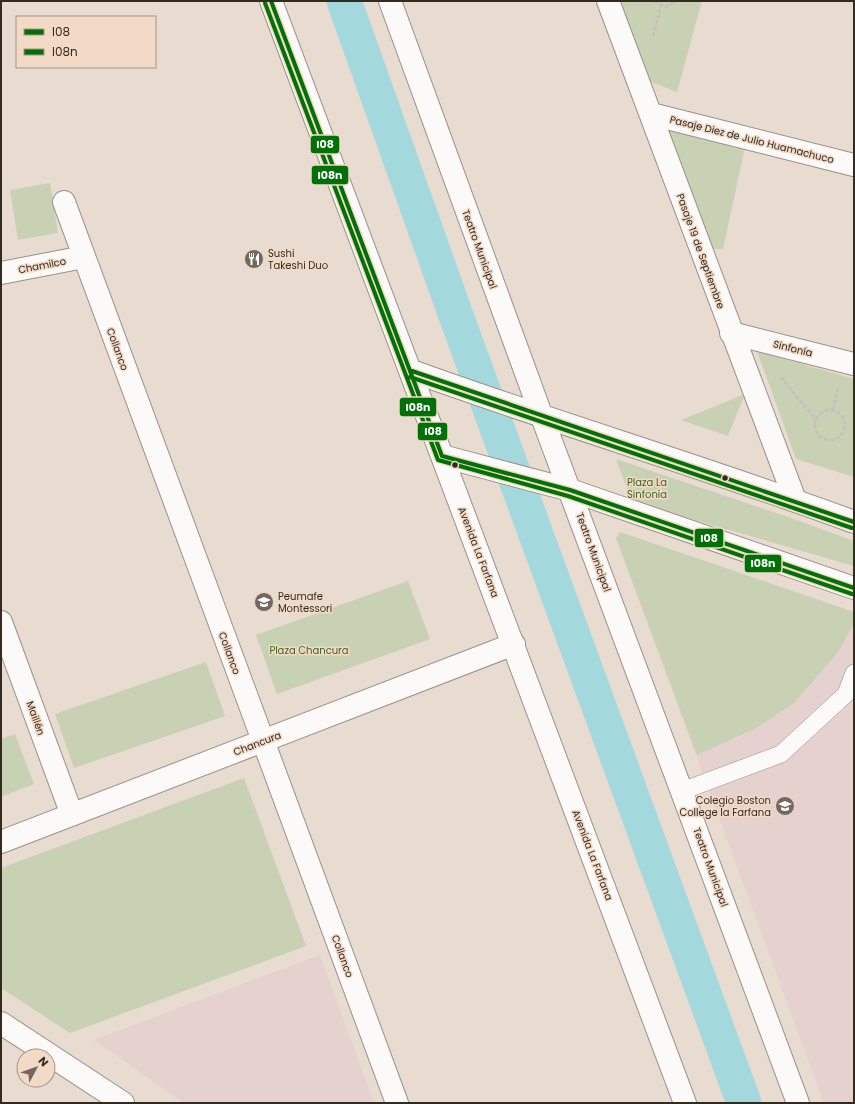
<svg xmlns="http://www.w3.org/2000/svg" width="855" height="1104" viewBox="0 0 855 1104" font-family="Poppins,sans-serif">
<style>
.education{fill:#e5d1cd}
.green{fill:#c8d1b4}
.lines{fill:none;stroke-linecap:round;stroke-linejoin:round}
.canal{stroke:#a3d8dd;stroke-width:35}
.service-casing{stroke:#9a9088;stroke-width:18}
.minor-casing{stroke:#9a9088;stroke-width:24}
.tertiary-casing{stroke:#9a9088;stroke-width:24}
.path{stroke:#c4c0bd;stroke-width:2.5;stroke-dasharray:4 2;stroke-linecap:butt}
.service{stroke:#fcfaf8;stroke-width:17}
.minor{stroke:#fcfaf8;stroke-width:22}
.tertiary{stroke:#fcfaf8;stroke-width:22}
.bus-1-casing{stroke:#f2dac6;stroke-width:7}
.bus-2-casing{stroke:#f2dac6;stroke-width:7}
.bus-1{stroke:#007106;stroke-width:4}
.bus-2{stroke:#007106;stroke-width:4}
.bus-dot{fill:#332a22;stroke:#f2dac6;stroke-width:1.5}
.labels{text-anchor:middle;stroke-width:3;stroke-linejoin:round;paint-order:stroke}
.street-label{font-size:10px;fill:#332a22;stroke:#f2dac6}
.poi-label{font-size:10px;fill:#332a22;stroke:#f2dac6;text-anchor:start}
.park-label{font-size:10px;fill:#3c641c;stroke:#f2dac6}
.line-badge{stroke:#f2dac6;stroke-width:1.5}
.badge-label{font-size:11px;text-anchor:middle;font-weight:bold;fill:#fff}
</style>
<rect width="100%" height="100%" fill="#e8dbd0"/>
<!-- education -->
<path class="education" d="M 620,532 L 854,612 L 854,1103 L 824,1103 L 616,538 Z
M 320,955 L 374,1103 L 184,1103 L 94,1040 Z"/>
<!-- green -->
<path class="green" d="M 619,1 L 702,1 L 677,92 L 648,81 Z
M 660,120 L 745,147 L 723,249 L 708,249 Z
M 50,183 L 58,233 L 18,240 L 10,190 Z
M 757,351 L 854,379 L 854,477 L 796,459 Z
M 745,394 L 728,436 L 681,420 Z
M 616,459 L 794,519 L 854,541 L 854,566 L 632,502 Z
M 620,532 L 854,612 L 854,623 L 838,652 L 793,704 L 756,728 L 697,755 L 616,538 Z
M 408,581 L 430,639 L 277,694 L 256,635 Z
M 206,662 L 225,716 L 74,768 L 55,714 Z
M 15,734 L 34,784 L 1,797 L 1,739 Z
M 244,778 L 306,946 L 70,1033 L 1,988 L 1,868 Z"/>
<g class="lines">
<!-- canal -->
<path class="canal" d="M 344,1 L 459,324 L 744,1103"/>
<defs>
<path id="service" d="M 682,791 L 781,754 L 846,694 L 854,673"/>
<path id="minor" d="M 390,1 L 542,417 L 798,1103
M 608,1 L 795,500
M 651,114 L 854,165
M 64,202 L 397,1103
M 1,273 L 84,257
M 731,333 L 854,364
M 1,622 L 72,815
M 1,842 L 514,644
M 1,1023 L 123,1103"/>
<path id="tertiary" d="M 271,1 L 685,1103
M 412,371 C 558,424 708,468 854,522
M 442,456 L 570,490 L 854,588"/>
</defs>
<!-- service casing -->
<use href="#service" class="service-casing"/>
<!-- minor casing -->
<use href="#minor" class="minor-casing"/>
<!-- tertiary casing -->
<use href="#tertiary" class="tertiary-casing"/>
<!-- path -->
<path class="path" d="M 654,1 L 666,7 L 677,1
M 653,36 L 661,6
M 781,377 L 816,420
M815 425a15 15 0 1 1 30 0a15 15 0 1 1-30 0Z
M 833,410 L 838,389"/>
<!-- service -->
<use href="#service" class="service"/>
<!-- minor -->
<use href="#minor" class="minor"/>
<!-- tertiary -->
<use href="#tertiary" class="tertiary"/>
<defs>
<path id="bus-1" d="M 271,1 L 442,456 L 570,490 L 854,588
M 412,371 L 854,522"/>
<path id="bus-2" d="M 265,3 L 438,460 L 568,496 L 852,594
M 410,377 L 852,528"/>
</defs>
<!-- bus-1 casing -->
<use href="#bus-1" class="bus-1-casing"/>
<!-- bus-2 casing -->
<use href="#bus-2" class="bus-2-casing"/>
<!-- bus-1 -->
<use href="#bus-1" class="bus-1"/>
<!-- bus-2 -->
<use href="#bus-2" class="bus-2"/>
</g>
<!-- icons -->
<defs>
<symbol id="restaurant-disc" viewBox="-11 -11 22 22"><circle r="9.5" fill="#72685f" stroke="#f2dac6"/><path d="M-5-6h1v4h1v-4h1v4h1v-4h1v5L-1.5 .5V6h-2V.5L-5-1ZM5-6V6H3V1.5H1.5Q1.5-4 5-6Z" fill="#fff"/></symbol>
<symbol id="school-disc" viewBox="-11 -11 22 22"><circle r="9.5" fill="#72685f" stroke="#f2dac6"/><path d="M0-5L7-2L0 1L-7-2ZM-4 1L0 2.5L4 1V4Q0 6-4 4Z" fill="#fff"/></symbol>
</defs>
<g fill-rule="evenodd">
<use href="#restaurant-disc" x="243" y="248" width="22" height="22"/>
<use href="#school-disc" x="253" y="591" width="22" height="22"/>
<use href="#school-disc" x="774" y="795" width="22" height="22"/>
</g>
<!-- markers -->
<g class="bus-dot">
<circle cx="455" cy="465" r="3.5"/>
<circle cx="725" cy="478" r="3.5"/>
</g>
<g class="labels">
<!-- street labels -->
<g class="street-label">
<text transform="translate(752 139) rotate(14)" y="4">Pasaje Diez de Julio Huamachuco</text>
<text transform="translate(480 249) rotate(70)" y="4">Teatro Municipal</text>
<text transform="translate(701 251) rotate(70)" y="4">Pasaje 19 de Septiembre</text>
<text transform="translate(42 265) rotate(-11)" y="4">Chamilco</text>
<text transform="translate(793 348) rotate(14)" y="4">Sinfonía</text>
<text transform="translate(118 349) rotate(70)" y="4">Collanco</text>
<text transform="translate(479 552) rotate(69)" y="4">Avenida La Farfana</text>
<text transform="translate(594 552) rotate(70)" y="4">Teatro Municipal</text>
<text transform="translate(230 653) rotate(70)" y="4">Collanco</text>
<text transform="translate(36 718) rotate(70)" y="4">Maillén</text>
<text transform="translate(257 743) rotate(-21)" y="4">Chancura</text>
<text transform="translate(593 855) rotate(69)" y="4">Avenida La Farfana</text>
<text transform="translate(711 867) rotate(70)" y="4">Teatro Municipal</text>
<text transform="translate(343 956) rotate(70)" y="4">Collanco</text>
</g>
<!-- poi labels -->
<g class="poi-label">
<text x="268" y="257">Sushi<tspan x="268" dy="12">Takeshi Duo</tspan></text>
<text x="278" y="600">Peumafe<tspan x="278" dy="12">Montessori</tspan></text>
<text x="771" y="804" text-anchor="end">Colegio Boston<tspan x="771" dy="12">College la Farfana</tspan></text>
</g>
<!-- park labels -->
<g class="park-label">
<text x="647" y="486">Plaza La<tspan x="647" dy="12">Sinfonía</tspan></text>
<text x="309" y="654">Plaza Chancura</text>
</g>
</g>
<g class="line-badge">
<rect x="310" y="135" width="30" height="19" rx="4" fill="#007106"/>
<rect x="311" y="165" width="38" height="20" rx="4" fill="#007106"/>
<rect x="399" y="397" width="38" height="20" rx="4" fill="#007106"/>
<rect x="417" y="422" width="31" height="19" rx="4" fill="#007106"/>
<rect x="694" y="528" width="30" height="20" rx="4" fill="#007106"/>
<rect x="744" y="554" width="38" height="19" rx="4" fill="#007106"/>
</g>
<g class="badge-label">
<text x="325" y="148">I08</text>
<text x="330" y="179">I08n</text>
<text x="418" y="411">I08n</text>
<text x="433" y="435">I08</text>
<text x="709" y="542">I08</text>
<text x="763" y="567">I08n</text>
</g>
<!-- border -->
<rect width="855" height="1104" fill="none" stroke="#332a22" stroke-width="4"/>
<!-- legend -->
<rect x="16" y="16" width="140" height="52" fill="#f2dac6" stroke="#a69484"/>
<rect x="24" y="29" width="20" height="6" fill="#007106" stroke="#a69484"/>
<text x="52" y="36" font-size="12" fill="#332a22">I08</text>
<rect x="24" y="49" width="20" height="6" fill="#007106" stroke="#a69484"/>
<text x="52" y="56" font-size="12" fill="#332a22">I08n</text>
<!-- north arrow -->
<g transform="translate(36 1068) rotate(49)"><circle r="19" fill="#f2dac6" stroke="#a69484"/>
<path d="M0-3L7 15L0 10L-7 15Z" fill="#72685f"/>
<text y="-6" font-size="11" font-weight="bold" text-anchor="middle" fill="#332a22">N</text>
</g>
</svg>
